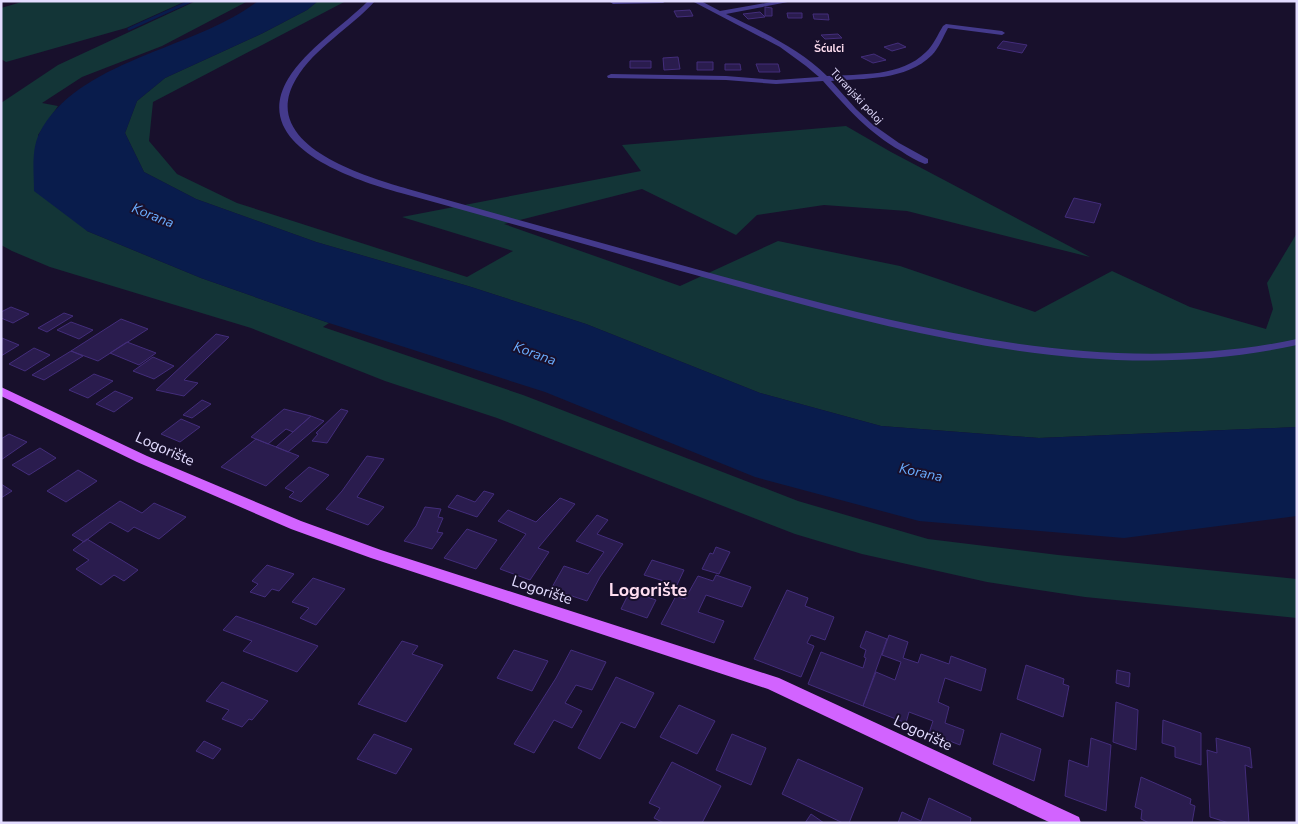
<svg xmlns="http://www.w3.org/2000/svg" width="1298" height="824" viewBox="0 0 1298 824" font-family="'Nunito Sans',sans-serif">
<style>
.green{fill:#133537}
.water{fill:#091c4c}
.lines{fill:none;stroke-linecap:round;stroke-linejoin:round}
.stream{stroke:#091c4c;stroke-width:3}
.building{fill:#2a1c4e;stroke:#432d7b}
.minor{fill:#443a8c;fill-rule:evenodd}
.major{fill:#d263ff;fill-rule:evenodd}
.labels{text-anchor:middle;stroke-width:4;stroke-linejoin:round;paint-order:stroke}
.far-neighbourhood-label{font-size:11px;font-weight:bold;fill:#ffdef0;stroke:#18102c}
.far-street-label{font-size:11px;fill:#e3dcff;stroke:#18102c}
.water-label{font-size:14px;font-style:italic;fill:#6aadff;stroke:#18102c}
.near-street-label{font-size:15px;fill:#e3dcff;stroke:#18102c}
.near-quarter-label{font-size:18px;font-weight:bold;fill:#ffdef0;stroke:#18102c}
</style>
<rect width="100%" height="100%" fill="#18102c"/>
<!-- green -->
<path class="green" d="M 25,1 L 186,1 L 126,28 L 6,62 L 1,59 L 1,8 Z
M 196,1 L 248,1 L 162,46 L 82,77 L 42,103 L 58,106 L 38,135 L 87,231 L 201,278 L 329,323 L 323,327 L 523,395 L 798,501 L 928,539 L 1058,555 L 1297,579 L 1297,618 L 1085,597 L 987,582 L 862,554 L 795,534 L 497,418 L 385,381 L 251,328 L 50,267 L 12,251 L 1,245 L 1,103 L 58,65 Z
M 318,1 L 346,1 L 153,102 L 149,141 L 177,174 L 237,203 L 467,277 L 513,251 L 402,217 L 641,171 L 622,145 L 846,126 L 891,152 L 1090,257 L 907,211 L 824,205 L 757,215 L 736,235 L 642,189 L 504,224 L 680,286 L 778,241 L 900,266 L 1035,312 L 1112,271 L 1190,307 L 1266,329 L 1273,309 L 1267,283 L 1297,233 L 1297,427 L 1039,438 L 881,426 L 760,393 L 586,324 L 468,286 L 316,242 L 196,199 L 144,172 L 125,133 L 137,101 L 165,78 L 263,33 L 307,10 Z"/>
<!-- water -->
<path class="water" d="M 258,1 L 318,1 L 307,10 L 263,33 L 165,78 L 137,101 L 125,133 L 144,172 L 196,199 L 316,242 L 468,286 L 586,324 L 760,393 L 881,426 L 1039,438 L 1297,427 L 1297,516 L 1124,538 L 919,521 L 755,477 L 545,392 L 329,323 L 201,278 L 87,231 L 34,191 C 34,173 31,151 39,134 C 77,59 195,50 258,1 Z"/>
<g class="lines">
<!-- stream -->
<path class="stream" d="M 129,29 L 191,1"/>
</g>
<!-- building -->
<path class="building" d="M 765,7 L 772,8 L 772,16 L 765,16 Z
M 690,10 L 693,16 L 677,17 L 674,11 Z
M 760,12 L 765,17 L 748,19 L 743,14 Z
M 787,13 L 802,13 L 802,18 L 788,18 Z
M 813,14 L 828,14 L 829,20 L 814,19 Z
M 838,34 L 842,38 L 825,39 L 821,35 Z
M 1003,41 L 1027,45 L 1022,53 L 997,48 Z
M 898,43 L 906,47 L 892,51 L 884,47 Z
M 874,54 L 886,60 L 873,63 L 861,57 Z
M 678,57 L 680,69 L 664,70 L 663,58 Z
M 630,61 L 651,61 L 651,68 L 630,68 Z
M 697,62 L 713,62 L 713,70 L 697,70 Z
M 725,64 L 740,64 L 741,70 L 725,70 Z
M 756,64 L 778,64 L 780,72 L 759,72 Z
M 1074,198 L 1101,204 L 1094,223 L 1065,217 Z
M 11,307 L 29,314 L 13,323 L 1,318 L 1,312 Z
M 64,313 L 73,316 L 47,332 L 38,328 Z
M 121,319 L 148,329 L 98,361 L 71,351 Z
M 71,322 L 93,330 L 79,339 L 57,330 Z
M 216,334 L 229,337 L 184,380 L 198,383 L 184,396 L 156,390 Z
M 2,338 L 19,345 L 1,356 Z
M 127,342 L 156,353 L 139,365 L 110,353 Z
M 34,348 L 50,355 L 25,371 L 9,364 Z
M 71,351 L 83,356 L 44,380 L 32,375 Z
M 153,357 L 174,366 L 154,379 L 133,371 Z
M 94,374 L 113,381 L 88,398 L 69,390 Z
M 115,391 L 133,398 L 114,412 L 96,404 Z
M 202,400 L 211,404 L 192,418 L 183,415 Z
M 284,409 L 311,416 L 293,432 L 286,429 L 268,444 L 251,437 Z
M 341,409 L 348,411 L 327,443 L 312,441 L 318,434 L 316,433 Z
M 311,416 L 324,421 L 288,452 L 276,447 Z
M 181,419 L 200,427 L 180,442 L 161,434 Z
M 9,434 L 27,442 L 1,460 L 1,439 Z
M 256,439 L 299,456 L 266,486 L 221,467 Z
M 40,448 L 56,458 L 29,475 L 12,465 Z
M 367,456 L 384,459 L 357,497 L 384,507 L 368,525 L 326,509 L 342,491 Z
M 309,467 L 329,475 L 301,502 L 289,497 L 294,492 L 285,488 Z
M 78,470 L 97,481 L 66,502 L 47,491 Z
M 1,484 L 12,491 L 1,498 Z
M 484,491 L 494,494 L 477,517 L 448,507 L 457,495 L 475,502 Z
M 560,498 L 575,504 L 538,548 L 549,552 L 530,580 L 500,569 L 526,534 L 498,521 L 508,510 L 536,522 Z
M 120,501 L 142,513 L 154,503 L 186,517 L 159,539 L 134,527 L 128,532 L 110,522 L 84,542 L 72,535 Z
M 425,507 L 441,509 L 438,517 L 443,518 L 437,532 L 443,533 L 432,549 L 404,541 L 416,526 Z
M 597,515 L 608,520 L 597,534 L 623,544 L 600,577 L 587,601 L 551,589 L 564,566 L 588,574 L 604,552 L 576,541 Z
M 467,529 L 497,540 L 476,569 L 444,558 Z
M 87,539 L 138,570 L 124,581 L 114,575 L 101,585 L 76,569 L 89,560 L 73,550 Z
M 716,547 L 730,552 L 719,574 L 702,569 L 710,553 L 713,554 Z
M 652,560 L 684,570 L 677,585 L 644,575 Z
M 267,565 L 294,574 L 279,591 L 272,589 L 265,597 L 250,592 L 258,584 L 252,581 Z
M 716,575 L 751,587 L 742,607 L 706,595 L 698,612 L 724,621 L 714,643 L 661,624 L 676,596 L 685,599 L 698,576 L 713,581 Z
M 313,578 L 345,589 L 316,625 L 300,618 L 309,608 L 292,602 Z
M 787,590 L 808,598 L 805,606 L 834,617 L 825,640 L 811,635 L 807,643 L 814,646 L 801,677 L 754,659 Z
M 630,591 L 656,600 L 647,618 L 621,609 Z
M 236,616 L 264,626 L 318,646 L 297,672 L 243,651 L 252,641 L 223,630 Z
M 866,631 L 887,639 L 863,706 L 808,684 L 821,652 L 863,668 L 866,658 L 864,657 L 866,650 L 860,647 Z
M 889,635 L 908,642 L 903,658 L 918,663 L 921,654 L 949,664 L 951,656 L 986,669 L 981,691 L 945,678 L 938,702 L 949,707 L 945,723 L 964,730 L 960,745 L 929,733 L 933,721 L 909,712 L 906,723 L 863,706 L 876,672 L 895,680 L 901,662 L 882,655 Z
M 402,641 L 418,646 L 412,654 L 443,665 L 406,722 L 358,704 Z
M 514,650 L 548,661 L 532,691 L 497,678 Z
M 571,650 L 606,662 L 592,690 L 576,685 L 565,703 L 582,711 L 572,728 L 554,720 L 534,753 L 514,744 L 556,678 Z
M 1026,665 L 1064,679 L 1063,684 L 1069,686 L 1063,717 L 1017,699 Z
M 1117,670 L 1130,673 L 1129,687 L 1116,683 Z
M 616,677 L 654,693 L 635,728 L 621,722 L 600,759 L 578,748 Z
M 222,682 L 268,701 L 252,720 L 249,719 L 242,727 L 222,719 L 229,710 L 206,701 Z
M 1116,702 L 1138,710 L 1136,750 L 1113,742 Z
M 679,705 L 715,721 L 697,754 L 660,737 Z
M 1163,720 L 1201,733 L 1201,765 L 1175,757 L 1175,747 L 1162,743 Z
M 1001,733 L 1041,749 L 1034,781 L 993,764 Z
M 374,734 L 412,749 L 396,774 L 357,759 Z
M 732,734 L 766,748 L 751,785 L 716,770 Z
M 1091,738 L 1111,745 L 1106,811 L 1065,796 L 1069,760 L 1088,767 Z
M 1216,738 L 1250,748 L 1252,768 L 1245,765 L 1249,823 L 1229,823 L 1210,817 L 1207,750 L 1217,753 Z
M 204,741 L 221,749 L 213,759 L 196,751 Z
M 798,759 L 863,788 L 849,823 L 843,823 L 782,794 Z
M 672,762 L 721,786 L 702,823 L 664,823 L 654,818 L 660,808 L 649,803 Z
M 1141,777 L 1191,799 L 1190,804 L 1195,806 L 1192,823 L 1149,823 L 1141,819 L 1142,810 L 1135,807 Z
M 929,798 L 971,818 L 970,823 L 898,823 L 902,812 L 921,821 Z
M 811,814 L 824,823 L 805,823 Z"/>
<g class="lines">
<!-- minor -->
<path class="minor" d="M 368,1 L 375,1 C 351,28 315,47 296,79 C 257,145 364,176 408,189 C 512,218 616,247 721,276 C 907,327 1104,380 1297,339 L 1297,345 C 1103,388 903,333 717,281 C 611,252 506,222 401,193 C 355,180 248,146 288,79 C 307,48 343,26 368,1 Z
M 666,1 L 663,3 L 613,4 L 610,2 Z
M 692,1 L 701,1 L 720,11 L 777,1 L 793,1 L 726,14 C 761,31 799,48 827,76 C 860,74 901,77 926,52 C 933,46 938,34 943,26 L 946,24 L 1002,31 L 1005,33 L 1002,35 L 948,28 C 943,37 939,48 932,55 C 906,81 864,78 831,81 L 856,109 L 872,124 L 899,143 L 928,159 L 928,163 L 925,164 C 917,161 908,156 901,151 C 868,132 848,109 823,81 L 776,84 L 726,80 L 608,78 L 607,76 L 611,74 L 726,76 L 776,80 L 819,77 L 806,66 L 780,47 Z"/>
<!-- major -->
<path class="major" d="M 1,387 L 147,456 L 301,521 L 381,550 L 779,678 L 1079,817 L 1081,823 L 1051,823 L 768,689 L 371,558 L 291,529 L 137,462 L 1,396 Z"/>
</g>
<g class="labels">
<!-- far-neighbourhood labels -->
<g class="far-neighbourhood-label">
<text x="829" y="52">Šćulci</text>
</g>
<!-- far-street labels -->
<g class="far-street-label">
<text transform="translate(857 96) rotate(47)" y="4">Turanjski poloj</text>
</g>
<!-- water labels -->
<g class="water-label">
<text transform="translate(153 215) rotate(22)" y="5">Korana</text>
<text transform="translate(535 353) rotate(20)" y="5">Korana</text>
<text transform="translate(921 472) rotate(12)" y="5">Korana</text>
</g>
<!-- near-street labels -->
<g class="near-street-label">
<text transform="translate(165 449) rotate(24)" y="5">Logorište</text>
<text transform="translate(542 590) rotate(18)" y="5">Logorište</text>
<text transform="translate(923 733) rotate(25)" y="5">Logorište</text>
</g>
<!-- near-quarter labels -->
<g class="near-quarter-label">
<text x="648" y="596">Logorište</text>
</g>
</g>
<!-- border -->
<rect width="1298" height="824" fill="none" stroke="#e3dcff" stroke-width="5"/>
</svg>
